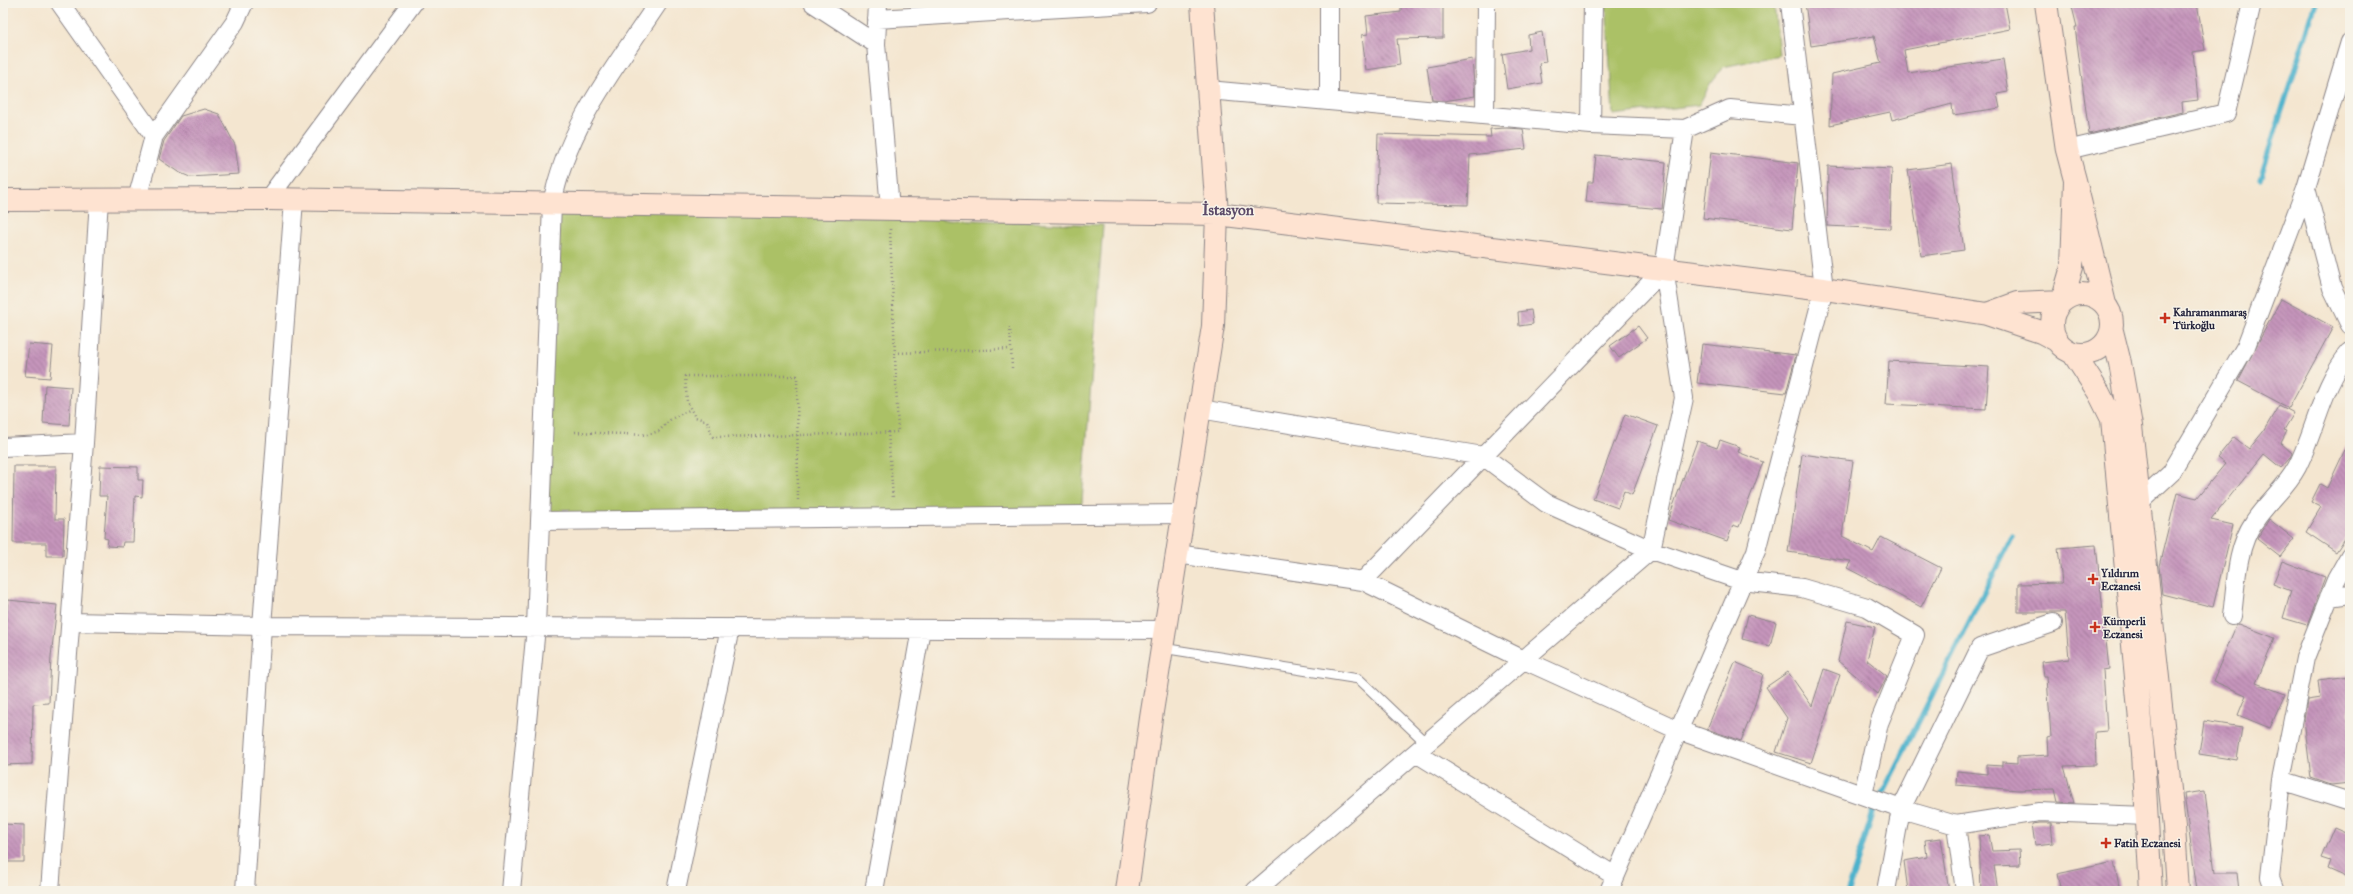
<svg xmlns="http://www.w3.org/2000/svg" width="2353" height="894" viewBox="0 0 2353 894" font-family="'IM FELL Great Primer',serif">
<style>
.green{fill:#abc166;stroke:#667250}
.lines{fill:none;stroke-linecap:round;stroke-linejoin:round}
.stream{stroke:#4db2cc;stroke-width:5.5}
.building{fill:url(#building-back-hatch)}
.lane-casing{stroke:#8b8486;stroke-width:11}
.street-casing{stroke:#8b8486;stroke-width:20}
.secondary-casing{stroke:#8b8486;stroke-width:24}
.path{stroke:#8b8486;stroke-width:2.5;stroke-dasharray:1 3;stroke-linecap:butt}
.lane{stroke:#fff;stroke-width:9}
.street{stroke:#fff;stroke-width:18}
.secondary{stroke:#fee3d1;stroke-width:22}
.poi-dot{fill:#c8321e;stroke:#f7f3e8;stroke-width:1.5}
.labels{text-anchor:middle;stroke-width:3;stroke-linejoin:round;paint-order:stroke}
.poi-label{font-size:11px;font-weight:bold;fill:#22223b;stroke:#f7f3e8;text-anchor:start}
.district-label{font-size:15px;font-weight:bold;fill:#5b4a68;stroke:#f7f3e8}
</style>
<defs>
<pattern id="building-back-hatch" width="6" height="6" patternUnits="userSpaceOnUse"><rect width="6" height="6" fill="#c594bb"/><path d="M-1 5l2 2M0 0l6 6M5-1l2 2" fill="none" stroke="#a07899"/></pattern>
</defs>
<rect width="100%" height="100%" fill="#f7f3e8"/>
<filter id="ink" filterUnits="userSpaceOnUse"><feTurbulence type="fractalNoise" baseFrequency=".025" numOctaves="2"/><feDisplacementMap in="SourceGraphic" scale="8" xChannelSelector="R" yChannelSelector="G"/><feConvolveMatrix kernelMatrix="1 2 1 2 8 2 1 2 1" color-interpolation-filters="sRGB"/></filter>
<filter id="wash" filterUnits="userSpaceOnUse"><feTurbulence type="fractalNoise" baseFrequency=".012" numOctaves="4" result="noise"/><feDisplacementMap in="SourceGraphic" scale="16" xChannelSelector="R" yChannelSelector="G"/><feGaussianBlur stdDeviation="0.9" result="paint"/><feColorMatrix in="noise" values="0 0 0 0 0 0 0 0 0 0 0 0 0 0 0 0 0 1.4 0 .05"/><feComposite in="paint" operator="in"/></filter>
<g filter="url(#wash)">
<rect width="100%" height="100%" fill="#f4e6d0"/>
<!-- green -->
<path class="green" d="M 1606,3 L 1774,3 L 1779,55 L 1723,67 L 1710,84 L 1699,105 L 1613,115 Z
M 552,204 L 1103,225 L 1081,515 L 540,521 Z"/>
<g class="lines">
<!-- stream -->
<path class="stream" d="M 2260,179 L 2316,3
M 1848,891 L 1874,810 L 2012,537"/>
</g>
<g id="blocks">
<!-- building -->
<path class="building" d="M 1401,3 L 1443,3 L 1443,38 L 1397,39 L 1400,65 L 1366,70 L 1362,35 L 1368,34 L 1366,16 L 1401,12 Z
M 1805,3 L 2005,3 L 2010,29 L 1904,50 L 1908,73 L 2003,59 L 2008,92 L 1997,94 L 2000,108 L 1953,115 L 1952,104 L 1892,120 L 1890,112 L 1830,125 L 1832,74 L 1881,63 L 1874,36 L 1811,46 Z
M 2071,3 L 2197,3 L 2205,50 L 2193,52 L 2198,100 L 2182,102 L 2183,112 L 2089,134 L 2075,27 L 2077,27 Z
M 1542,32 L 1546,62 L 1539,63 L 1542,83 L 1507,89 L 1502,54 L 1529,49 L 1528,35 Z
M 1472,59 L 1475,96 L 1444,101 L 1432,100 L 1427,67 Z
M 204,109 L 219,114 L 235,145 L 239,174 L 190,177 L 178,172 L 159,159 L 164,141 L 181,116 Z
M 1506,128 L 1523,129 L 1526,149 L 1470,155 L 1468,205 L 1376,203 L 1378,134 L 1491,137 L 1490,129 Z
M 1711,152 L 1798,163 L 1792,229 L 1703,218 Z
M 1596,155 L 1666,162 L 1662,209 L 1586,202 L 1588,182 L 1593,182 Z
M 1952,164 L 1964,250 L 1921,256 L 1908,170 Z
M 1828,166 L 1892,169 L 1890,229 L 1827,226 Z
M 2281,299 L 2333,327 L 2289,408 L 2238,381 Z
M 1531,310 L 1533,324 L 1519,326 L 1518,312 Z
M 1638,326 L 1647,338 L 1619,358 L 1610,346 Z
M 29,344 L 53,346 L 50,378 L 25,376 Z
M 1702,344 L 1796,355 L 1786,393 L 1697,383 Z
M 1889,361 L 1989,367 L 1986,409 L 1886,404 Z
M 45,385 L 71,387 L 69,425 L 43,423 Z
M 2279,405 L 2294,413 L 2284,430 L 2287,431 L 2281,443 L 2292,453 L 2290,458 L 2281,468 L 2264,454 L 2211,520 L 2233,525 L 2213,607 L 2162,594 L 2159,566 L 2177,493 L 2197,498 L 2225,464 L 2217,458 L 2234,437 L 2249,449 L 2263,432 Z
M 1625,414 L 1658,426 L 1632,495 L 1624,491 L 1618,508 L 1593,499 Z
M 2350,439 L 2350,531 L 2336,552 L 2306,532 L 2321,507 L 2311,502 L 2320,484 L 2327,488 Z
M 1720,440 L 1740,447 L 1738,452 L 1763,462 L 1739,527 L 1733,525 L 1727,541 L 1668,520 L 1697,441 L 1717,448 Z
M 1802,454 L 1853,461 L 1842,536 L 1873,552 L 1881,537 L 1941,568 L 1921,607 L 1847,568 L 1851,561 L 1788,552 Z
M 14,466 L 56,466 L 55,519 L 64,519 L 63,556 L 46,556 L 46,543 L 13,543 Z
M 100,466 L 138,467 L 138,480 L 143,480 L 142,497 L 135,496 L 133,542 L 123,542 L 122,547 L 107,546 L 108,539 L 104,538 L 107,496 L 99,496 Z
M 2269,519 L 2294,539 L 2280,557 L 2257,539 Z
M 2096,545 L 2109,669 L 2103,670 L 2107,731 L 2095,732 L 2096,765 L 2064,766 L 2074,803 L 2058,802 L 2055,789 L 2018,790 L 1956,785 L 1957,771 L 1987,774 L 1987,765 L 2002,766 L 2002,762 L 2017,763 L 2017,757 L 2048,755 L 2047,738 L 2051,737 L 2047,677 L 2044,677 L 2042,662 L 2069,659 L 2065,612 L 2018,612 L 2018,584 L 2062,583 L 2058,548 Z
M 2282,561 L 2325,577 L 2307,625 L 2283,618 L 2291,591 L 2273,584 Z
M 8,600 L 57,605 L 51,657 L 49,703 L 33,704 L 32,764 L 3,765 L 3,698 L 6,657 L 3,657 L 3,645 Z
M 1748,615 L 1776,622 L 1770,646 L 1742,639 Z
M 1847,621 L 1875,627 L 1867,660 L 1887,676 L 1878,694 L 1838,661 Z
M 2239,624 L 2275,638 L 2256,683 L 2285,694 L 2270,728 L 2238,715 L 2246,695 L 2213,681 L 2236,626 Z
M 1735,662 L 1763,674 L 1754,708 L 1741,741 L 1707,729 Z
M 1824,669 L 1840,675 L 1811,763 L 1776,752 L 1787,718 L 1766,687 L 1788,672 L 1812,706 Z
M 2350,676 L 2350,783 L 2331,785 L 2311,778 L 2304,719 L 2307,700 L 2320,698 L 2318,680 Z
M 2204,721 L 2242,727 L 2237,760 L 2199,754 Z
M 2205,791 L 2215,873 L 2237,873 L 2239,891 L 2197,891 L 2184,794 Z
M 2040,823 L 2051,823 L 2053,843 L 2035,845 L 2032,824 Z
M 3,824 L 24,825 L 24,862 L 3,862 Z
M 2334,827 L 2350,834 L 2350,879 L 2327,869 L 2330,861 L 2321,858 Z
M 1989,835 L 1992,851 L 2019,850 L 2020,865 L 1994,866 L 1998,891 L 1981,891 L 1979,836 Z
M 1941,838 L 1949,891 L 1908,891 L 1904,861 L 1927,857 L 1925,840 Z
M 2114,862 L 2120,891 L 2061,891 L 2057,874 Z"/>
</g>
</g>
<g filter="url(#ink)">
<use href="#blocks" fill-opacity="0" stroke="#8b8486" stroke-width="1"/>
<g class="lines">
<defs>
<path id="lane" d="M 1162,648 L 1359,679 L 1426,743"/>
<path id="street" d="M 60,3 L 154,136
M 813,3 L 876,44
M 878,3 L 876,44 L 890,209
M 877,19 L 1147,3
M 1208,90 L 1591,125 L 1685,129 L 1730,109 L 1803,116
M 1329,101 L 1329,3
M 1485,115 L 1486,3
M 1591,125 L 1593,3
M 2067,150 L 2226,113 L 2252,3
M 2306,188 L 2332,288 L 2350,325
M 137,199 L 154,136 L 235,22 L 244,3
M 268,199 L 413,3
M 1200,409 L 1483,456 L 1546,503 L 1651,550 L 1742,581 L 1802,588 L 1867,607 L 1915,635 L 1879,723 L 1863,795
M 3,447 L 84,443
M 2131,510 L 2171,473 L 2246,346 L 2306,188 L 2350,42
M 540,521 L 1183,514
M 1177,554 L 1363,581 L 1524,660 L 1678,730 L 1901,809 L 1956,825 L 2039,812 L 2147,816
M 1363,581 L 1664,269
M 2329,597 L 2350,594
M 2232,616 C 2236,585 2236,548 2254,522 C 2267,502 2286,488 2297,467 C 2316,430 2322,384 2350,352
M 71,622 L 262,626 L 1165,630
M 1416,753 L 1615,876
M 2281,780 L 2350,802
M 1956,825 L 1965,891
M 50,891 L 84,443 L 99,199
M 245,891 L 262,626 L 294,200
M 511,891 L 536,627 L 552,204 C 567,126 615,68 658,3
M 676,891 L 730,628
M 874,891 L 921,629
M 1255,891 L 1651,550 L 1684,398 L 1664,269 L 1685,129
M 1609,891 L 1756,551 L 1824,289 L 1790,3
M 1886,891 L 1901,809 L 1980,648 L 2053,623
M 2275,891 L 2270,877 L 2281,780 L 2305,658 L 2336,580 L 2350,555"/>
<path id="secondary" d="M 2046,3 L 2067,150 L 2075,180
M 3,200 L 268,199 L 1217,214 L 1824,289 L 1987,314 L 2041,332 L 2056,340
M2052 324a30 30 0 1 1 60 0a30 30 0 1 1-60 0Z
M 1987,314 L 2017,303 L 2062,301 L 2072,267 L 2075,180 L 2105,304
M 2112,331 L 2120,363 L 2131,426 L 2174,827 L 2178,891
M 2073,353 L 2099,393 L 2112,419 L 2143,753 L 2151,891
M 1127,891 L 1151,718 L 1213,326 L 1217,214 L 1202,3"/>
</defs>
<!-- lane casing -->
<use href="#lane" class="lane-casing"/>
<!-- street casing -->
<use href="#street" class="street-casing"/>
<!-- secondary casing -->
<use href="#secondary" class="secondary-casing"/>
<!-- path -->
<path class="path" d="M 1010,327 L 1012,368
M 895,353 L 1011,349
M 575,432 L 647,435 L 659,431 L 671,419 L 691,409
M 888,432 L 893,498
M 798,500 L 797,376 L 685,376 L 687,402 L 695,417 L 707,421 L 713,437 C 774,436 836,434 898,432 L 890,229"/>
<!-- lane -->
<use href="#lane" class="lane"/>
<!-- street -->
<use href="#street" class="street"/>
<!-- secondary -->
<use href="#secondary" class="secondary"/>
</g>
</g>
<!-- markers -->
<g class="poi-dot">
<path d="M2163 312h4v4h4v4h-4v4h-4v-4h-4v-4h4z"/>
<path d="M2091 573h4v4h4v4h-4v4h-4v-4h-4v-4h4z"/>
<path d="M2093 621h4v4h4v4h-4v4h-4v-4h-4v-4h4z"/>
<path d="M2104 837h4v4h4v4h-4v4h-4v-4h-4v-4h4z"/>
</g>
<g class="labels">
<!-- poi labels -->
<g class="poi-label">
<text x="2173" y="316">Kahramanmaraş<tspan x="2173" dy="13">Türkoğlu</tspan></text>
<text x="2101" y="577">Yıldırım<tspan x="2101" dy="13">Eczanesi</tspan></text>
<text x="2103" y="625">Kümperli<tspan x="2103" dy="13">Eczanesi</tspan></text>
<text x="2114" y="847">Fatih Eczanesi</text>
</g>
<!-- district labels -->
<g class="district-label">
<text x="1228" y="215">İstasyon</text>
</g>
</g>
<!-- margin -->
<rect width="2353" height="894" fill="none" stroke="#f7f3e8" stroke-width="16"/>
</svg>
